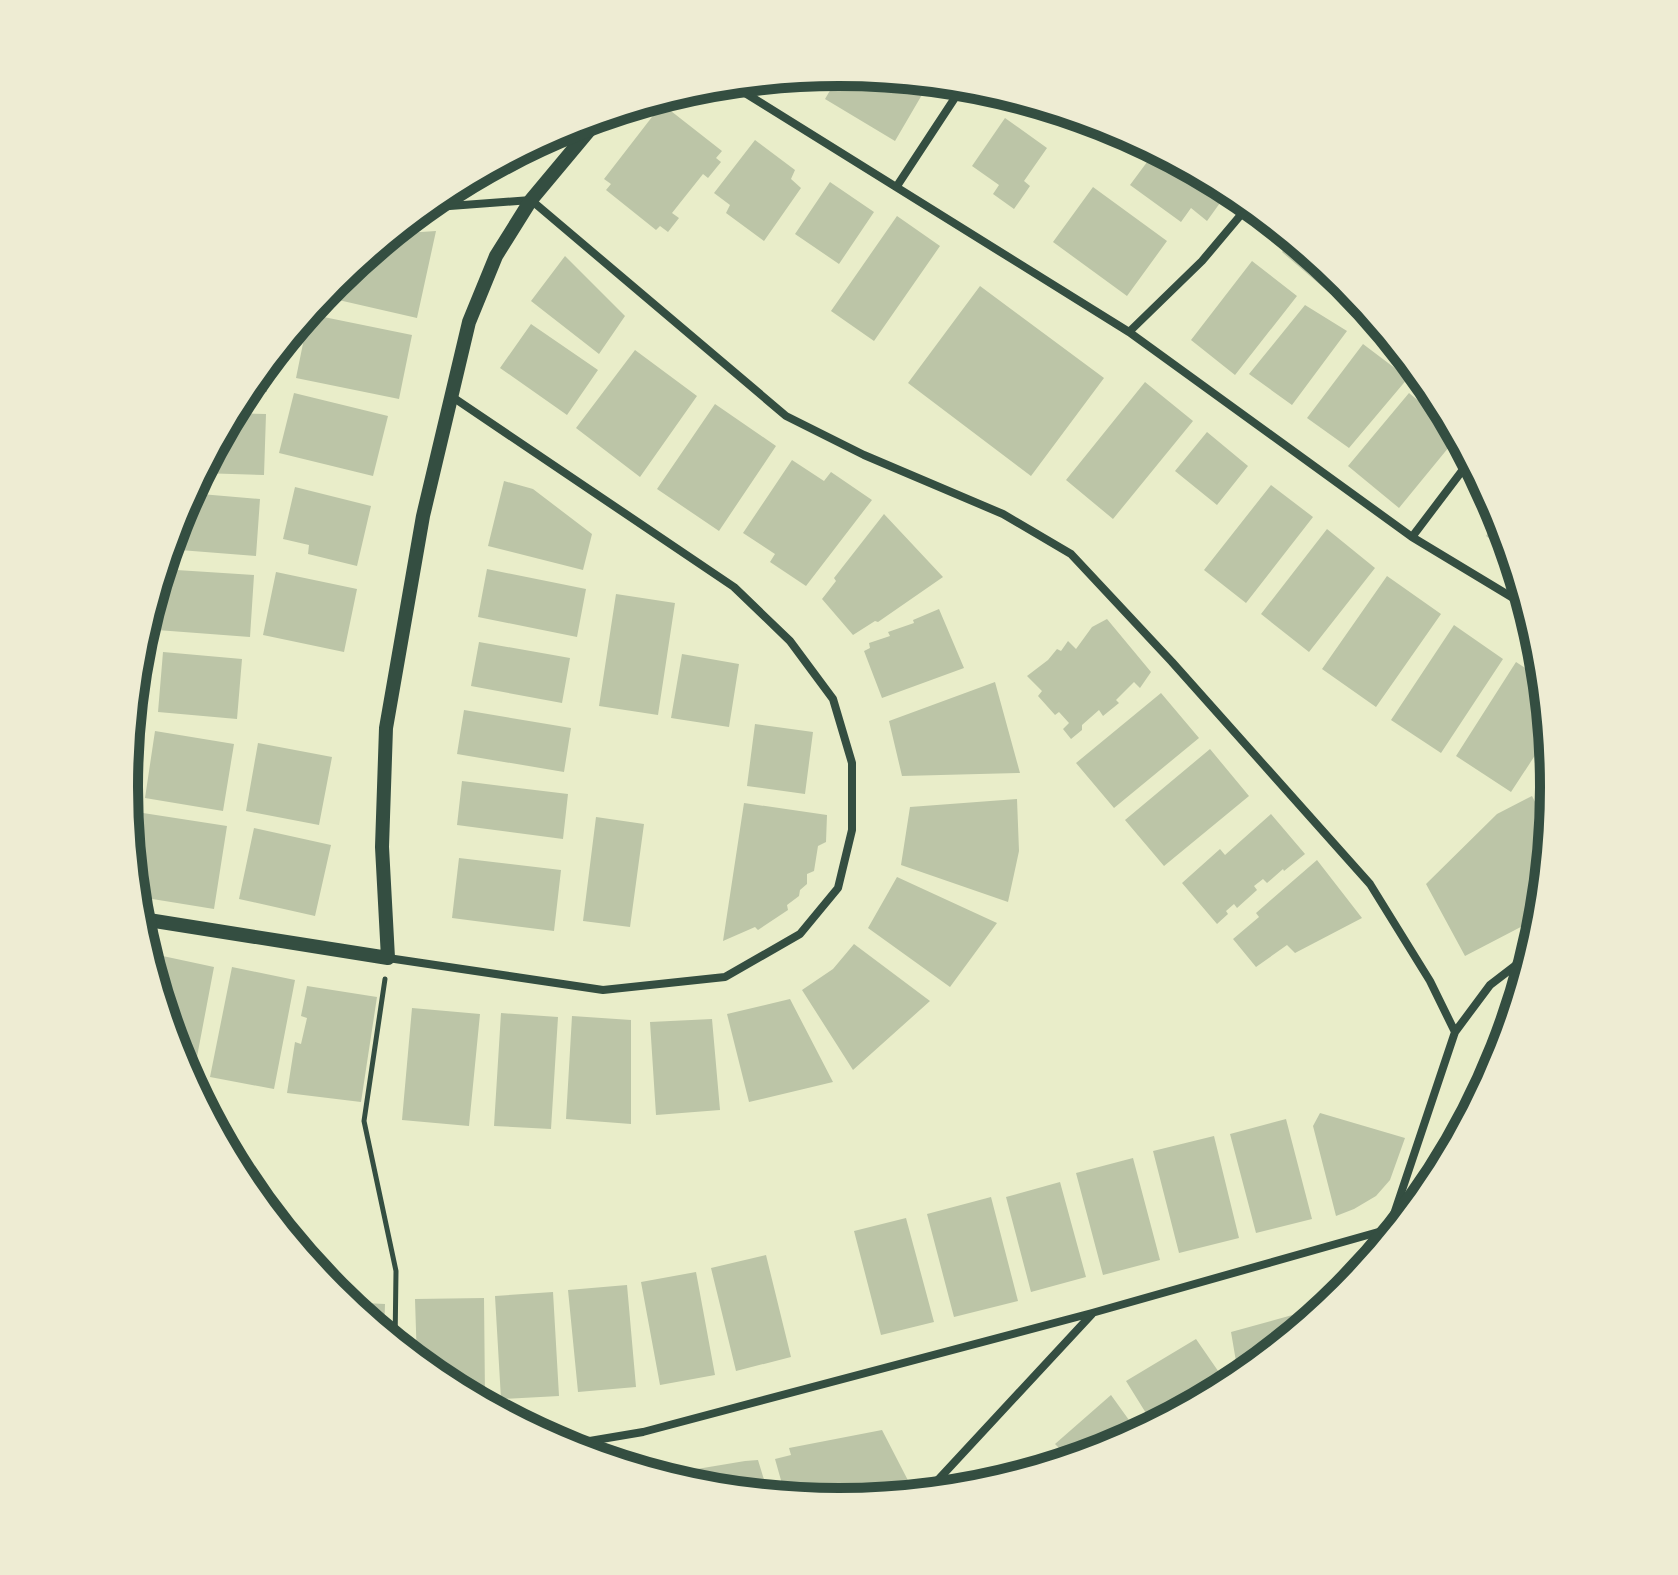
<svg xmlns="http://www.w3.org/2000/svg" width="1678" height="1575" viewBox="0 0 1678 1575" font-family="Overpass,sans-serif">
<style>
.building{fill:#bcc5a7}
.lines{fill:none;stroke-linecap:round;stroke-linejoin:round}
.path{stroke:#344e41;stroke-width:5}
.minor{stroke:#344e41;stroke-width:8}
.tertiary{stroke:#344e41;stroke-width:14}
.rim{fill:none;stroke:#344e41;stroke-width:10}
</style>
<rect width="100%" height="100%" fill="#e9edc9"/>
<!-- building -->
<path class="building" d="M 841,72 L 930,81 L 895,141 L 825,99 Z
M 662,104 L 722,151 L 716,158 L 721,162 L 708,178 L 703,174 L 672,213 L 679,218 L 668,232 L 660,226 L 656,230 L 606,190 L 611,184 L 604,179 Z
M 1005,118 L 1047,148 L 1024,181 L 1030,186 L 1014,209 L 993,194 L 999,185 L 972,166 Z
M 755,140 L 795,170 L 791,179 L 801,188 L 764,241 L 726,213 L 730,205 L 714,193 Z
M 1161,152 L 1230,189 L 1207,221 L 1191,208 L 1181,222 L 1130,185 L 1153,154 L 1157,158 Z
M 830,182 L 874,212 L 839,264 L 795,234 Z
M 1093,187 L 1167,241 L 1127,296 L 1053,242 Z
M 897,216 L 940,246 L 874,341 L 831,311 Z
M 436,231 L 417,318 L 321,296 L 333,281 L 391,234 Z
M 1293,239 L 1345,282 L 1362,303 L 1353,313 L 1282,252 Z
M 565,256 L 625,316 L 599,354 L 531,301 Z
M 1252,261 L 1297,296 L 1235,375 L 1191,340 Z
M 980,286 L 1104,378 L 1031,476 L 908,383 Z
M 1305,305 L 1347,331 L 1292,405 L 1249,374 Z
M 309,314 L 412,335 L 399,399 L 296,378 Z
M 531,324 L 598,370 L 567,415 L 500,368 Z
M 1393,340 L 1415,367 L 1415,368 L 1387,347 Z
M 1363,344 L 1408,378 L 1349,448 L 1307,418 Z
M 635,350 L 697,396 L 640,477 L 576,428 Z
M 266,363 L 267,392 L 243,392 L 244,390 Z
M 1145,382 L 1193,421 L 1113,519 L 1066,480 Z
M 294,393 L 388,416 L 373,476 L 279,453 Z
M 1409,393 L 1456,432 L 1458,436 L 1399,508 L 1348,466 Z
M 715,404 L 776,446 L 719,531 L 657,489 Z
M 232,413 L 266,414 L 264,475 L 200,473 Z
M 1207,432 L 1248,466 L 1217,505 L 1175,471 Z
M 792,460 L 824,481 L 831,472 L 872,500 L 806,586 L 770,562 L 775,554 L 743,533 Z
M 504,481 L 533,489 L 592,534 L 583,570 L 488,546 Z
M 1271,485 L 1313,517 L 1246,603 L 1204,570 Z
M 295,487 L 371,506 L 357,566 L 308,554 L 309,545 L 283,539 Z
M 189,493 L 260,499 L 256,556 L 167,549 L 178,513 Z
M 884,514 L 943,577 L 878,622 L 875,621 L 853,635 L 822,599 L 836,581 L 834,578 Z
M 1501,516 L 1512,554 L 1486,536 Z
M 1327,529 L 1375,568 L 1309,652 L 1261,614 Z
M 161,569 L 254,575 L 250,637 L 157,630 Z
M 487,569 L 586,589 L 577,637 L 478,617 Z
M 276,572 L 357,589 L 344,652 L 263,635 Z
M 1387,576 L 1441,614 L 1376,707 L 1322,669 Z
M 616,594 L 675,603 L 658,715 L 599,706 Z
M 939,609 L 964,668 L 882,698 L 864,651 L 870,648 L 869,643 L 890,636 L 888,632 L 914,623 L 913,620 Z
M 1107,619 L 1151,672 L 1140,688 L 1134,682 L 1116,700 L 1119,703 L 1103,716 L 1099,710 L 1082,725 L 1082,730 L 1071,739 L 1063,729 L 1069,723 L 1059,712 L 1055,715 L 1038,696 L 1042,691 L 1027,676 L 1048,660 L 1057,649 L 1061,651 L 1068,641 L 1076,649 L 1092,627 Z
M 1454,625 L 1503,659 L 1441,753 L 1391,720 Z
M 479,642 L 570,658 L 562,703 L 471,686 Z
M 163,652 L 242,659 L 237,719 L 158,712 Z
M 682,654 L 739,664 L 729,727 L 671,718 Z
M 1516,662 L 1544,680 L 1549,734 L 1511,792 L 1456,756 Z
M 995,682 L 1020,773 L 902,776 L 889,721 Z
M 1161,693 L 1199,738 L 1114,808 L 1076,763 Z
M 464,710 L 571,728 L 564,772 L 457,754 Z
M 755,724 L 813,732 L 805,794 L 747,786 Z
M 155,731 L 234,744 L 223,811 L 145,798 Z
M 258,743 L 332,757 L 319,825 L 246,811 Z
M 1210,749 L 1249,796 L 1164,866 L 1125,820 Z
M 462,781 L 568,794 L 563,839 L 457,825 Z
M 1532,796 L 1550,831 L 1542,916 L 1465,956 L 1426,884 L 1497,814 Z
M 1017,799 L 1019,851 L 1008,902 L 901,865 L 910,807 Z
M 744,803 L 827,815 L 826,842 L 818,846 L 814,871 L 807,874 L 807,884 L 800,890 L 799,896 L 787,905 L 788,910 L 758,930 L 755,927 L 723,941 Z
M 143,813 L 227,826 L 214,909 L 134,896 L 133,881 Z
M 1271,814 L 1305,854 L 1284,871 L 1283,869 L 1267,883 L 1263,879 L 1254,886 L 1257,890 L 1237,908 L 1234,904 L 1226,911 L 1228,914 L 1217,924 L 1182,883 L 1220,849 L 1225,855 Z
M 596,817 L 644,824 L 630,927 L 583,921 Z
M 254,828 L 331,845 L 315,916 L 239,899 Z
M 459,858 L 561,870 L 554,931 L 452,918 Z
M 1317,860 L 1362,918 L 1295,953 L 1287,945 L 1256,967 L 1233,939 L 1259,917 L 1256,913 Z
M 897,877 L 997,923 L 950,987 L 868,928 Z
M 854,944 L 930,1001 L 853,1070 L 802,990 L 833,969 Z
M 158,955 L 214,967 L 193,1078 L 186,1077 L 178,1061 L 153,979 Z
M 232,967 L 295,980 L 274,1089 L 210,1077 Z
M 307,986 L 377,997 L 361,1102 L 287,1093 L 295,1042 L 301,1044 L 307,1018 L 301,1016 Z
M 790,999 L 833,1082 L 749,1102 L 727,1014 Z
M 412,1008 L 480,1014 L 469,1126 L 402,1120 Z
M 501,1013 L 558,1017 L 551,1129 L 494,1126 Z
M 572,1016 L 631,1020 L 631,1124 L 566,1119 Z
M 712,1019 L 720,1110 L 656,1115 L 650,1022 Z
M 1320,1113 L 1405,1138 L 1390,1180 L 1376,1196 L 1354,1209 L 1336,1216 L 1313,1126 Z
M 1286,1119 L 1312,1219 L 1256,1233 L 1230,1134 Z
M 1214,1136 L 1239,1238 L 1179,1253 L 1153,1151 Z
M 1133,1158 L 1160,1260 L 1103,1275 L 1076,1173 Z
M 1060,1182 L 1086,1277 L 1031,1292 L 1006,1197 Z
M 991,1197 L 1018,1301 L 954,1317 L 927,1214 Z
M 906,1218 L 934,1322 L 881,1335 L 854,1231 Z
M 766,1255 L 791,1357 L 736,1371 L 711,1268 Z
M 696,1272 L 715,1375 L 660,1385 L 641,1282 Z
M 627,1285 L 636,1387 L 578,1392 L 568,1290 Z
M 553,1292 L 559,1396 L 501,1399 L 495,1296 Z
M 484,1298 L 485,1397 L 470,1398 L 441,1382 L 417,1362 L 415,1299 Z
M 344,1302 L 385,1304 L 384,1335 Z
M 1332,1304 L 1249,1372 L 1238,1373 L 1231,1332 Z
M 1196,1339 L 1225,1381 L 1219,1392 L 1154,1426 L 1126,1381 Z
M 1111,1395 L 1139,1434 L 1112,1449 L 1072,1461 L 1055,1444 Z
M 882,1430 L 915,1494 L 914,1496 L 839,1503 L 786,1498 L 775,1459 L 791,1455 L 789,1448 Z
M 1043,1456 L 1053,1467 L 1023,1476 Z
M 758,1460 L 769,1496 L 696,1488 L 691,1470 L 745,1461 Z"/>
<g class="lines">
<!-- path -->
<path class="path" d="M 385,979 L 364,1121 L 396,1271 L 395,1345"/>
<!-- minor -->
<path class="minor" d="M 729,83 L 1129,332 L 1412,537 L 1528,607
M 897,186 L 964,84
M 423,208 L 531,200 L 786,416 L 864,455 L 1003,514 L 1071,554 L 1172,662 L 1370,884 L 1430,981 L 1455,1032
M 1129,332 L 1202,261 L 1250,204
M 1412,537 L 1471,459
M 388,958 L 603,990 L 725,977 L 800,934 L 838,888 L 852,830 L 852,763 L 833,699 L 790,641 L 734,587 L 451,396
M 1388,1241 L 1389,1229 L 1455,1032 L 1490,985 L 1533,952
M 560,1446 L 643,1432 L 1092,1313 L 1389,1229
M 924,1495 L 1092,1314"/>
<!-- tertiary -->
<path class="tertiary" d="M 136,918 L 388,958 L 382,847 L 386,728 L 423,516 L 469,322 L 496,256 L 531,200 L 602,115"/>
</g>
<!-- crop -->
<path d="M0 0H1678V1575H0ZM138 787a701 701 0 1 1 1402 0a701 701 0 1 1-1402 0Z" fill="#eeecd3" fill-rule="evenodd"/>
<path class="rim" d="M138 787a701 701 0 1 1 1402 0a701 701 0 1 1-1402 0Z"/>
</svg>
